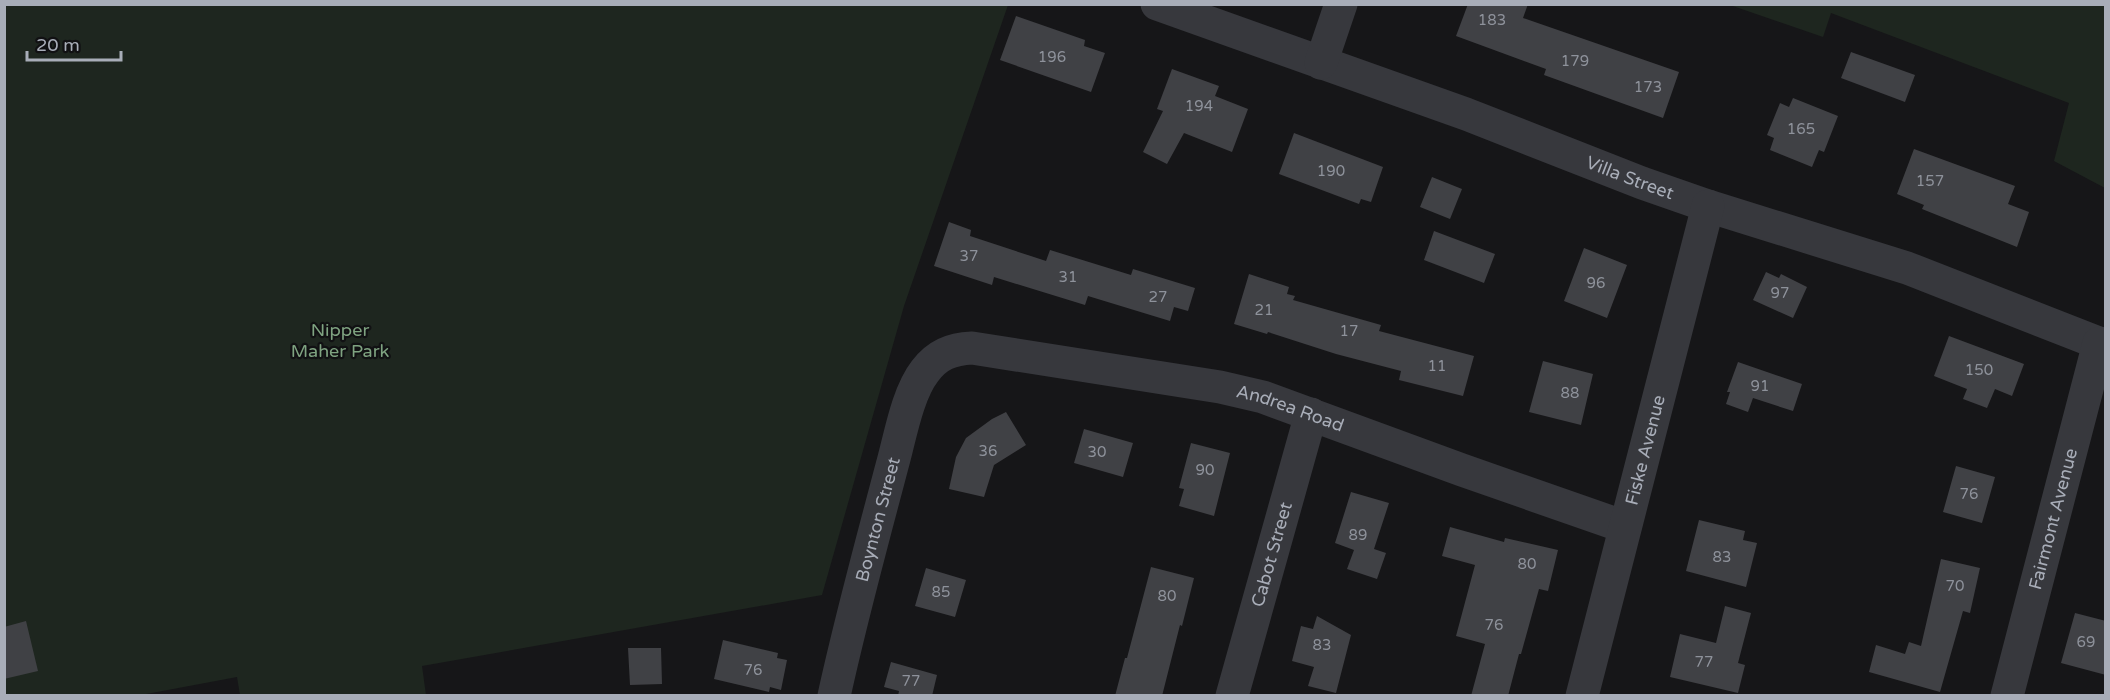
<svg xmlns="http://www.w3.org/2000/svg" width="2110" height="700" viewBox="0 0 2110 700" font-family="'Varela Round',sans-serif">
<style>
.green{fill:#1e261f}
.building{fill:#404145}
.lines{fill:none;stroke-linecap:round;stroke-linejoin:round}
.minor{stroke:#37383d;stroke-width:33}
.labels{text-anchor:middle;stroke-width:4.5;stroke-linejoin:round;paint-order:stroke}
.number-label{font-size:15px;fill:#8e929b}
.street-label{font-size:18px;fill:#a8adb8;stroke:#111113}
.park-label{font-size:18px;fill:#7fa381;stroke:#111113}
</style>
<rect width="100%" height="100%" fill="#161618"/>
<!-- green -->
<path class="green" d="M 4,5 L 1008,5 L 904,306 L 822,595 L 422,666 L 426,695 L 240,695 L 237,677 L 141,695 L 5,695 Z
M 1730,5 L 2105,5 L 2105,188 L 2054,161 L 2069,103 L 1831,13 L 1823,37 Z"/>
<!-- building -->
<path class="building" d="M 1468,4 L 1528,4 L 1523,18 L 1679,72 L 1663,118 L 1544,75 L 1546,69 L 1456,36 Z
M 1016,16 L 1085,40 L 1084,46 L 1105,53 L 1091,92 L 1000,60 Z
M 1851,52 L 1915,75 L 1905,102 L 1841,78 Z
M 1172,69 L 1219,86 L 1215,96 L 1248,109 L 1232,152 L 1184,133 L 1167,164 L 1143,152 L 1163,111 L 1157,109 Z
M 1793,98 L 1838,116 L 1824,152 L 1819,150 L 1812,167 L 1770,150 L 1774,138 L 1767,135 L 1780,103 L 1789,107 Z
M 1294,133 L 1383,167 L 1371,202 L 1361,199 L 1359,204 L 1279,174 Z
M 1914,149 L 2015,186 L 2008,204 L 2029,212 L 2017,247 L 1922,209 L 1924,205 L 1897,194 Z
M 1432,177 L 1462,189 L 1450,219 L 1420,207 Z
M 949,222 L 971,230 L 970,236 L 1046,261 L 1050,250 L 1131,275 L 1133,269 L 1195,288 L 1188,311 L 1174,307 L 1170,321 L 1088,296 L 1085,305 L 994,277 L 992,285 L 934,266 Z
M 1434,231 L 1495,254 L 1484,283 L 1424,260 Z
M 1584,248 L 1627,265 L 1607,318 L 1564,301 Z
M 1766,272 L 1779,278 L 1781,274 L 1807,287 L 1793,318 L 1753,300 Z
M 1249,274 L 1289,287 L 1287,294 L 1295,296 L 1293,300 L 1381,325 L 1379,331 L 1474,356 L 1463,396 L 1399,380 L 1401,371 L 1336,354 L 1268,332 L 1267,334 L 1234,324 Z
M 1949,336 L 2024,364 L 2012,396 L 1995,389 L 1987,408 L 1963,399 L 1967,389 L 1934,376 Z
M 1543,361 L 1593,374 L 1581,425 L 1529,412 Z
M 1738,362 L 1802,384 L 1793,411 L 1753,398 L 1748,412 L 1726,404 L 1730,392 L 1727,392 Z
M 1006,412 L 1026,445 L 994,465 L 984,497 L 949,489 L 956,457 L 966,438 L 992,419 Z
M 1084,429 L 1133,443 L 1123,477 L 1074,463 Z
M 1191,443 L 1230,453 L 1214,516 L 1179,506 L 1184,489 L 1179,488 Z
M 1956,466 L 1995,477 L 1982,523 L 1943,512 Z
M 1351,492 L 1389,503 L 1374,549 L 1386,553 L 1377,579 L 1347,569 L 1354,550 L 1335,543 Z
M 1699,520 L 1745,531 L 1743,540 L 1757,543 L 1746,587 L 1686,571 Z
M 1450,527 L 1504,542 L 1505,538 L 1558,550 L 1548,591 L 1539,589 L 1521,654 L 1519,654 L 1508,696 L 1471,696 L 1485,644 L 1456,636 L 1475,565 L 1442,556 Z
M 1941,559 L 1980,568 L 1970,613 L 1963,611 L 1940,692 L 1869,672 L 1876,645 L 1905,654 L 1909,642 L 1921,646 Z
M 1151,567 L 1194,578 L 1182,626 L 1180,625 L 1162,696 L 1115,696 L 1125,658 L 1127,658 Z
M 926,568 L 966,580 L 955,617 L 915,606 Z
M 1725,606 L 1751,613 L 1738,663 L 1745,665 L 1738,693 L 1670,677 L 1680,634 L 1716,643 Z
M 2075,613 L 2106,621 L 2106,675 L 2061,663 Z
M 1317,616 L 1351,635 L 1336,693 L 1308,686 L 1314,667 L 1292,661 L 1301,626 L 1313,629 Z
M 26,621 L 38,671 L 4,679 L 4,627 Z
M 723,640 L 778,653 L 777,658 L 787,660 L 781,690 L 770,687 L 769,692 L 714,679 Z
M 628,648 L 661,648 L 662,684 L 630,685 Z
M 891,662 L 937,675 L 932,696 L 898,696 L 899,691 L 884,687 Z"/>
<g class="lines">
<!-- minor -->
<g class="minor">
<path id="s1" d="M 1157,4 L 1466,114 L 1642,183 L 1708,206 L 1907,268 L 2106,346"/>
<path d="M 1321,63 L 1341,4"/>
<path id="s2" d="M 834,696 C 851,618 872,542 892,466 C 900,438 907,394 925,371 C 937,355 951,349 972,348 L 1220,387 L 1263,397 L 1462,470 L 1625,527"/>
<path id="s3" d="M 1232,696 L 1311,414"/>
<path id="s4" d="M 1582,696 L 1708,206"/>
<path id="s5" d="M 2007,696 L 2099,343"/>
</g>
</g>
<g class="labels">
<!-- number labels -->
<g class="number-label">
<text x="1492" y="25">183</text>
<text x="1052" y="62">196</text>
<text x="1575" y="66">179</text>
<text x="1648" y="92">173</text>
<text x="1199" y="111">194</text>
<text x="1801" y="134">165</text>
<text x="1331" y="176">190</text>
<text x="1930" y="186">157</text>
<text x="969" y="261">37</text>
<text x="1068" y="282">31</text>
<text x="1596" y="288">96</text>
<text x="1780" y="298">97</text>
<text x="1158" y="302">27</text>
<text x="1264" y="315">21</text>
<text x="1349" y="336">17</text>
<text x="1437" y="371">11</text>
<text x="1979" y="375">150</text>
<text x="1760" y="391">91</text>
<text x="1570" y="398">88</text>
<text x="988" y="456">36</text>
<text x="1097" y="457">30</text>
<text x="1205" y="475">90</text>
<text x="1969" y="499">76</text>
<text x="1358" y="540">89</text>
<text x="1722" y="562">83</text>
<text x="1527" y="569">80</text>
<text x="1955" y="591">70</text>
<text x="941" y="597">85</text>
<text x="1167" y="601">80</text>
<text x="1494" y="630">76</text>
<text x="2086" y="647">69</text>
<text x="1322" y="650">83</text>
<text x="1704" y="667">77</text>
<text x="753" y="675">76</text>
<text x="911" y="686">77</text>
</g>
<!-- street labels -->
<g class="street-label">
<text dy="6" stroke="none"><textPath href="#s1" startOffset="504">Villa Street</textPath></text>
<text dy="6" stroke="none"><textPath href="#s2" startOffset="717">Andrea Road</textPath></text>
<text dy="6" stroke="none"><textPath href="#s4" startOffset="254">Fiske Avenue</textPath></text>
<text dy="6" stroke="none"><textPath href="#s5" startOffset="183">Fairmont Avenue</textPath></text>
<text dy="6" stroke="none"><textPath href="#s2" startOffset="182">Boynton Street</textPath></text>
<text dy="6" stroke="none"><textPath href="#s3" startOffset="147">Cabot Street</textPath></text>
</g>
<!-- park labels -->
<g class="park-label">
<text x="340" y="336">Nipper<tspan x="340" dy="21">Maher Park</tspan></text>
</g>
</g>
<!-- border -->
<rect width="2110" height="700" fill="none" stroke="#a8adb8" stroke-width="12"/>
<!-- scale -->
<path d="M27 51v9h94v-9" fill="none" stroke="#a8adb8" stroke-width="3"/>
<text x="36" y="51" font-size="18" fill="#a8adb8" stroke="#111113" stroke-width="4.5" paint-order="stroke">20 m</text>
</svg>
